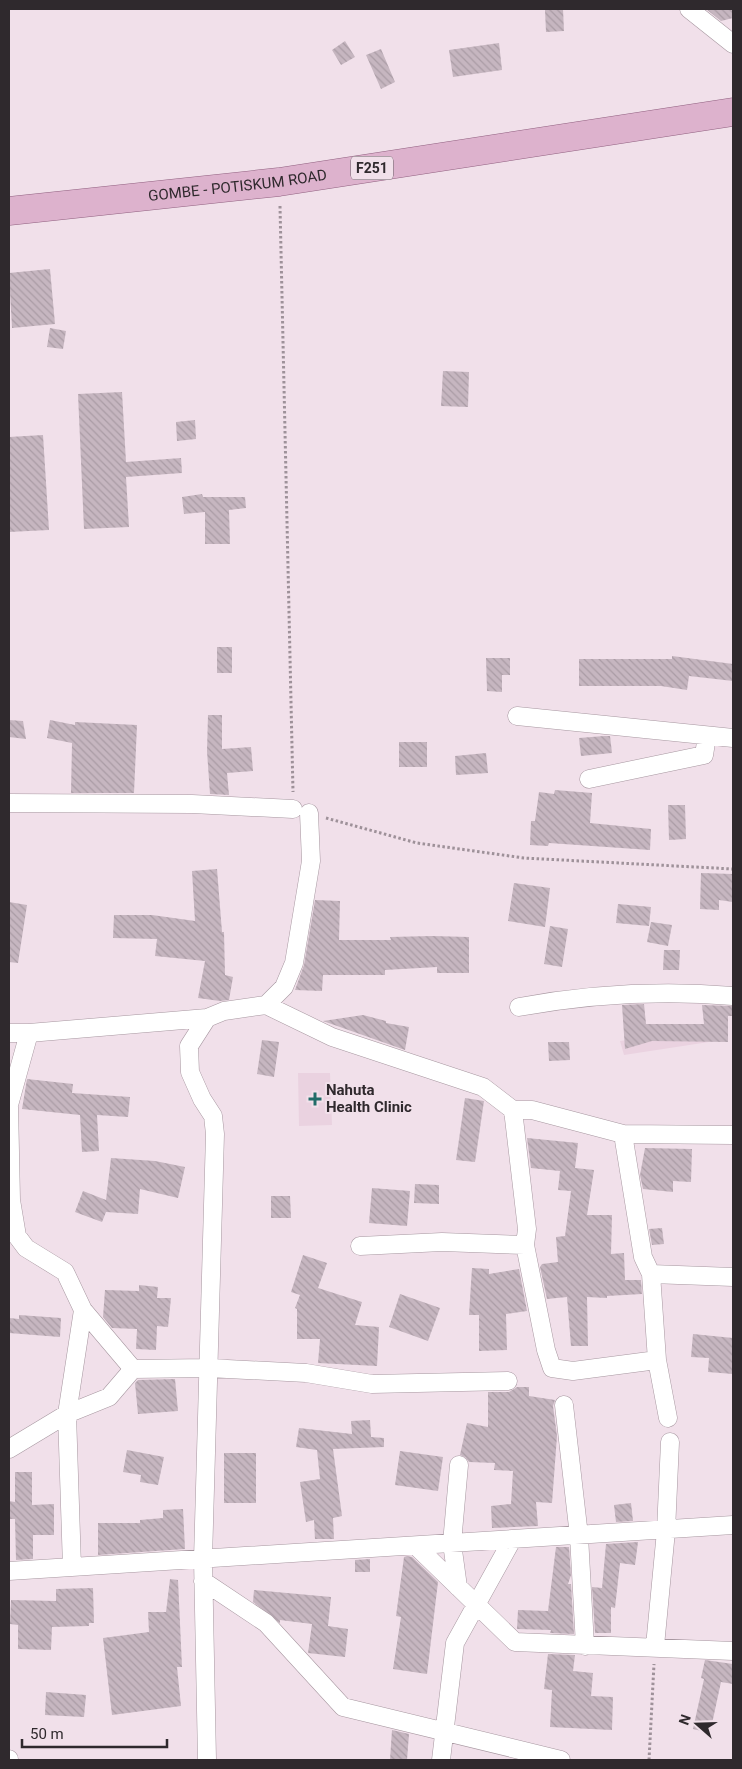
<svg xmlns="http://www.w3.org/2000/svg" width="742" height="1769" viewBox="0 0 742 1769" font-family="Roboto,sans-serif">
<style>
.built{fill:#ead2e0}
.building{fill:url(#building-back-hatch)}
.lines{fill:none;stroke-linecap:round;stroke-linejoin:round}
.street-casing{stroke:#a797a0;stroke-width:19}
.primary-casing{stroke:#916180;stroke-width:29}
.path{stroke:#9e9199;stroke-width:3;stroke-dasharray:2.5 2.5;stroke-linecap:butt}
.street{stroke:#fff;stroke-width:18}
.primary{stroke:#ddb2cd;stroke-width:28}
.poi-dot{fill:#226d69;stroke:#f1e0ea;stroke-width:2}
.labels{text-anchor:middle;stroke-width:4;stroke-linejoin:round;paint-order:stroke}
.shield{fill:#f1e0ea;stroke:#696066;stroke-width:1}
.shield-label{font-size:14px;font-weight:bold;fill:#2f292d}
.street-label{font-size:15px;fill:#2f292d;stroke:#f1e0ea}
.poi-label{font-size:15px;font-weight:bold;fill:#2f292d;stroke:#f1e0ea;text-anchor:start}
</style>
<defs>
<pattern id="building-back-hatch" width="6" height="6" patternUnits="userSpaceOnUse" patternTransform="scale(1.25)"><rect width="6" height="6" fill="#c6b6c0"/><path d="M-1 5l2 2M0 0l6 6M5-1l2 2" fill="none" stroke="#aa9ca5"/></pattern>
</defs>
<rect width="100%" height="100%" fill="#f1e0ea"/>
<!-- built -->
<path class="built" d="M 722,1027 L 722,1040 L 624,1055 L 620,1041 Z
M 298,1073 L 330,1073 L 332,1125 L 299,1126 Z"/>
<!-- building -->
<path class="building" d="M 563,9 L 564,31 L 546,32 L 545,10 Z
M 706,9 L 733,9 L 733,18 L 721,21 Z
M 345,41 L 355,57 L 341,65 L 332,50 Z
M 499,43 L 502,70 L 453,77 L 449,50 Z
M 381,49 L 395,82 L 381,89 L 366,55 Z
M 50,269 L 55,324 L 12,328 L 9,273 Z
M 50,328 L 66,331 L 63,349 L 47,347 Z
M 443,371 L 469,372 L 468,407 L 441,406 Z
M 122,392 L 126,462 L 181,458 L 182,473 L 126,477 L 129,527 L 84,529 L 78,394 Z
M 195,420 L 196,439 L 177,441 L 176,422 Z
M 43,435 L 49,530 L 9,532 L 9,437 Z
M 202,494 L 203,497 L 245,497 L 246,508 L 229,510 L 230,544 L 205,544 L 205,512 L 184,514 L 182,497 Z
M 217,647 L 232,647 L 232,673 L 217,673 Z
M 672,656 L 733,664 L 733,681 L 689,676 L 687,690 L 661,686 L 579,686 L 579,659 L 672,659 Z
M 486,658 L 510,658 L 510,675 L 502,675 L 502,692 L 487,691 Z
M 208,715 L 222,715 L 222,749 L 251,747 L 253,771 L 227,773 L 229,795 L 210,794 L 207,751 Z
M 9,720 L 23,721 L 26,739 L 9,737 Z
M 50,720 L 75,725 L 75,722 L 137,725 L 134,793 L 71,793 L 72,743 L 47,738 Z
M 604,736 L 610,736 L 612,753 L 581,756 L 579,738 Z
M 399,742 L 427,742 L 427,767 L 399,767 Z
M 486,753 L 488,773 L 456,775 L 455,756 Z
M 555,790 L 592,793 L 590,823 L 651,829 L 650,850 L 549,843 L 548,846 L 530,845 L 531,821 L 535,821 L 539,792 L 554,794 Z
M 668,805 L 685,805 L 686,839 L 669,840 Z
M 217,869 L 222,932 L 224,932 L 225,975 L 233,977 L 229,1000 L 220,1001 L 198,998 L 205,961 L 155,956 L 157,939 L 113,938 L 114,915 L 152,915 L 195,921 L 192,871 Z
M 701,873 L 733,874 L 733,902 L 719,900 L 719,910 L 700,909 Z
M 514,883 L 550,888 L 545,927 L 508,921 Z
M 315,900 L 340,901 L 339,940 L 391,940 L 390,937 L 432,936 L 469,937 L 469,973 L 437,973 L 437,967 L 385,970 L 385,975 L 323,975 L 322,991 L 295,990 L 304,965 Z
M 9,902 L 27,905 L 18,963 L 9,962 Z
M 618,904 L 651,907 L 649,926 L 616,923 Z
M 651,922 L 672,925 L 668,946 L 647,942 Z
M 550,926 L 568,929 L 562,967 L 544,964 Z
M 664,950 L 680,950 L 679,970 L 663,970 Z
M 644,1004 L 646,1024 L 704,1024 L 702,1005 L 733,1006 L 733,1016 L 728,1016 L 728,1042 L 652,1041 L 625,1049 L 622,1005 Z
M 363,1015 L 386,1021 L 386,1023 L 409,1027 L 405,1050 L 323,1021 Z
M 262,1040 L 279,1042 L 274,1077 L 257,1074 Z
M 548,1042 L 569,1042 L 570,1060 L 549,1061 Z
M 27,1079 L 73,1084 L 72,1093 L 130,1097 L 128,1117 L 97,1115 L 99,1151 L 82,1152 L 80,1115 L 22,1109 Z
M 465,1098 L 484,1101 L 475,1162 L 456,1160 Z
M 527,1138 L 578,1143 L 575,1168 L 594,1170 L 587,1215 L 612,1215 L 611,1254 L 624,1253 L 625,1280 L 641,1280 L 642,1294 L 607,1296 L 607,1298 L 587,1297 L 588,1346 L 571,1346 L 567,1297 L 547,1299 L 540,1267 L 542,1264 L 558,1262 L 556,1237 L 565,1236 L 571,1191 L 558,1190 L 560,1171 L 531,1168 Z
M 645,1148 L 692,1149 L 691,1182 L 673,1181 L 673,1192 L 643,1189 L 640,1175 Z
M 111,1158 L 155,1161 L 185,1167 L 178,1198 L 140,1189 L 138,1214 L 106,1212 L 102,1222 L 75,1212 L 83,1191 L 106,1200 Z
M 415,1184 L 439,1185 L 439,1204 L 414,1203 Z
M 372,1188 L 410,1191 L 407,1226 L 369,1223 Z
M 271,1196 L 290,1196 L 291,1218 L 271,1218 Z
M 662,1228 L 664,1244 L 652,1245 L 649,1229 Z
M 303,1255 L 327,1263 L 318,1288 L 362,1302 L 355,1325 L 379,1327 L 377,1366 L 318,1363 L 320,1339 L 297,1339 L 297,1309 L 295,1308 L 300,1295 L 291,1292 Z
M 472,1268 L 489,1269 L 489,1274 L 519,1269 L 527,1311 L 506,1314 L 507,1350 L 479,1351 L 479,1315 L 469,1315 Z
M 139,1285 L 158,1287 L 157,1298 L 171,1298 L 168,1327 L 157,1326 L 156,1350 L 136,1349 L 137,1329 L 112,1328 L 103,1317 L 105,1290 L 139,1291 Z
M 400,1294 L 440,1308 L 428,1341 L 389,1327 Z
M 19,1315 L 61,1318 L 60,1337 L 9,1333 L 9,1318 L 19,1319 Z
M 693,1334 L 733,1338 L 733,1374 L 708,1372 L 709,1358 L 691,1357 Z
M 175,1379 L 178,1411 L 138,1414 L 135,1383 L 138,1380 Z
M 517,1387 L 529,1387 L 529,1396 L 555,1400 L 553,1406 L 557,1436 L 552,1503 L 536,1502 L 538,1526 L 492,1528 L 491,1506 L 511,1504 L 513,1471 L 494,1470 L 495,1463 L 469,1462 L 465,1457 L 460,1455 L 467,1423 L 488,1427 L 488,1392 L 509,1392 Z
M 370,1420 L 371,1437 L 384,1438 L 384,1447 L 333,1449 L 342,1516 L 333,1518 L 334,1539 L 315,1539 L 314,1520 L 306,1522 L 300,1482 L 320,1479 L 317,1450 L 296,1447 L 299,1428 L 352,1434 L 351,1421 Z
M 127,1450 L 164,1457 L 158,1485 L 140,1482 L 141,1475 L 123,1472 Z
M 400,1451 L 443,1457 L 438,1491 L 395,1485 Z
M 224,1453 L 256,1453 L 256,1503 L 224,1503 Z
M 15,1472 L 32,1472 L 32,1505 L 54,1504 L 54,1535 L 33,1535 L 33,1559 L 16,1560 L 15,1519 L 9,1519 L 9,1501 L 15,1502 Z
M 631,1503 L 633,1521 L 616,1522 L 614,1505 Z
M 183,1509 L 185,1549 L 98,1555 L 98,1523 L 140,1523 L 140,1520 L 163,1518 L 163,1510 Z
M 638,1542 L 635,1565 L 620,1563 L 615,1608 L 611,1607 L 611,1633 L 595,1633 L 592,1587 L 602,1588 L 606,1544 Z
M 556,1547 L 569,1547 L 571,1575 L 568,1584 L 571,1584 L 574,1634 L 550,1633 L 551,1630 L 517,1629 L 518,1610 L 548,1611 Z
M 407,1556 L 412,1557 L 438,1582 L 427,1674 L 393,1669 L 401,1617 L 396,1616 L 404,1557 Z
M 370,1559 L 370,1572 L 355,1572 L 355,1560 Z
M 170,1579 L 178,1580 L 182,1667 L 177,1667 L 181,1706 L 112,1715 L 103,1638 L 149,1632 L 148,1612 L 166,1612 Z
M 93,1588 L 94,1623 L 89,1623 L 89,1626 L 52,1627 L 51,1650 L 18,1649 L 18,1625 L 10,1624 L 11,1600 L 56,1601 L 56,1589 Z
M 254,1590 L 331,1597 L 328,1626 L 348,1629 L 345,1657 L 308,1653 L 312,1624 L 280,1620 L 280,1623 L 253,1602 Z
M 548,1654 L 575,1655 L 573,1671 L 593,1673 L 591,1696 L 613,1697 L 612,1730 L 550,1727 L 552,1690 L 544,1689 Z
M 705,1660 L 733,1664 L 733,1684 L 721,1682 L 710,1733 L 693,1729 L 704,1679 L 701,1678 Z
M 46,1692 L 86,1695 L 84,1717 L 45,1715 Z
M 392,1730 L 409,1734 L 407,1760 L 390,1760 Z"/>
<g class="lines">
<defs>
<path id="street" d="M 689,9 L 733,44
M 517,716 L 733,738
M 589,779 L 704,755 L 707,736
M 9,803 L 192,804 L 293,809
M 266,1005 L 332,1037 L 483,1087 L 513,1110 L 532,1110 L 623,1134 L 733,1135
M 519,1007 C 591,994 660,990 733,996
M 9,1033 L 29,1033 L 207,1018
M 29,1033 L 9,1105 L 11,1200 L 17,1236 L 26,1248 L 65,1272 L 83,1310 L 133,1369
M 513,1110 L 527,1229 L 525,1245 L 546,1350 L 552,1368 L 573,1371 L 657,1360
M 623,1134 L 643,1257 L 651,1274 L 657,1360 L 668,1418
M 360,1246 L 442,1242 L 525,1245
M 651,1274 L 733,1277
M 564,1405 L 579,1536 L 585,1646
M 9,1449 L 67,1414 L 109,1397 L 133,1369 L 208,1368 L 306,1373 L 372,1384 L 508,1381
M 416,1546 L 515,1642 L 733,1651
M 72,1567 L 67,1414 L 83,1310
M 9,1571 L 733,1525
M 203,1581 L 266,1623 L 343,1707 L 561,1760
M 458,1587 L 452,1543 L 459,1465
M 655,1646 L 666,1531 L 670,1442
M 9,1759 L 9,1760
M 207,1760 L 203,1559 L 215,1134 L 213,1116 L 202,1099 L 190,1072 L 189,1046 L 207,1018 L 224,1011 L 266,1005 L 284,987 L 294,963 L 311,861 L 309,813
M 441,1760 L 455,1643 L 512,1540"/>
<g id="primary">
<path id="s1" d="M 9,211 L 279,182 L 733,112"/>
</g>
</defs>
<!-- street casing -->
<use href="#street" class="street-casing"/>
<!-- primary casing -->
<use href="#primary" class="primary-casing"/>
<!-- path -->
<path class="path" d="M 280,206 L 293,792
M 326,818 L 417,843 L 524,858 L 733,869
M 649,1760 L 654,1664"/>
<!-- street -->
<use href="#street" class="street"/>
<!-- primary -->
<use href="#primary" class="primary"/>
</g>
<!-- markers -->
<path class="poi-dot" d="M312.5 1091.5h5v5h5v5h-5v5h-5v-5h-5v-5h5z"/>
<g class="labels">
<!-- shield labels -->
<rect class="shield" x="351" y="156.5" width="42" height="23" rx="4"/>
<g class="shield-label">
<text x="372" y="173">F251</text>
</g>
<!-- street labels -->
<g class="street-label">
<text dy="5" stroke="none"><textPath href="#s1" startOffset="230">GOMBE - POTISKUM ROAD</textPath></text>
</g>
<!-- poi labels -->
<g class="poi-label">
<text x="326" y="1095">Nahuta<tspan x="326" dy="17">Health Clinic</tspan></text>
</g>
</g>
<!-- border -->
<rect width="742" height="1769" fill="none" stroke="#2f292d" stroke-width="20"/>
<!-- north arrow -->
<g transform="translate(697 1724) rotate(290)" stroke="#f1e0ea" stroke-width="4" paint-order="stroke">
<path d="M0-4L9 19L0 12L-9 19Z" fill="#2f292d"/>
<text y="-8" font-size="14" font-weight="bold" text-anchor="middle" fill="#2f292d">N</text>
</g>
<!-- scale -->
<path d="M22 1739v8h145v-8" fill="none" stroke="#2f292d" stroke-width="2.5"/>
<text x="30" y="1739" font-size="15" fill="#2f292d" stroke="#f1e0ea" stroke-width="4" paint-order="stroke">50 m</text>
</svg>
